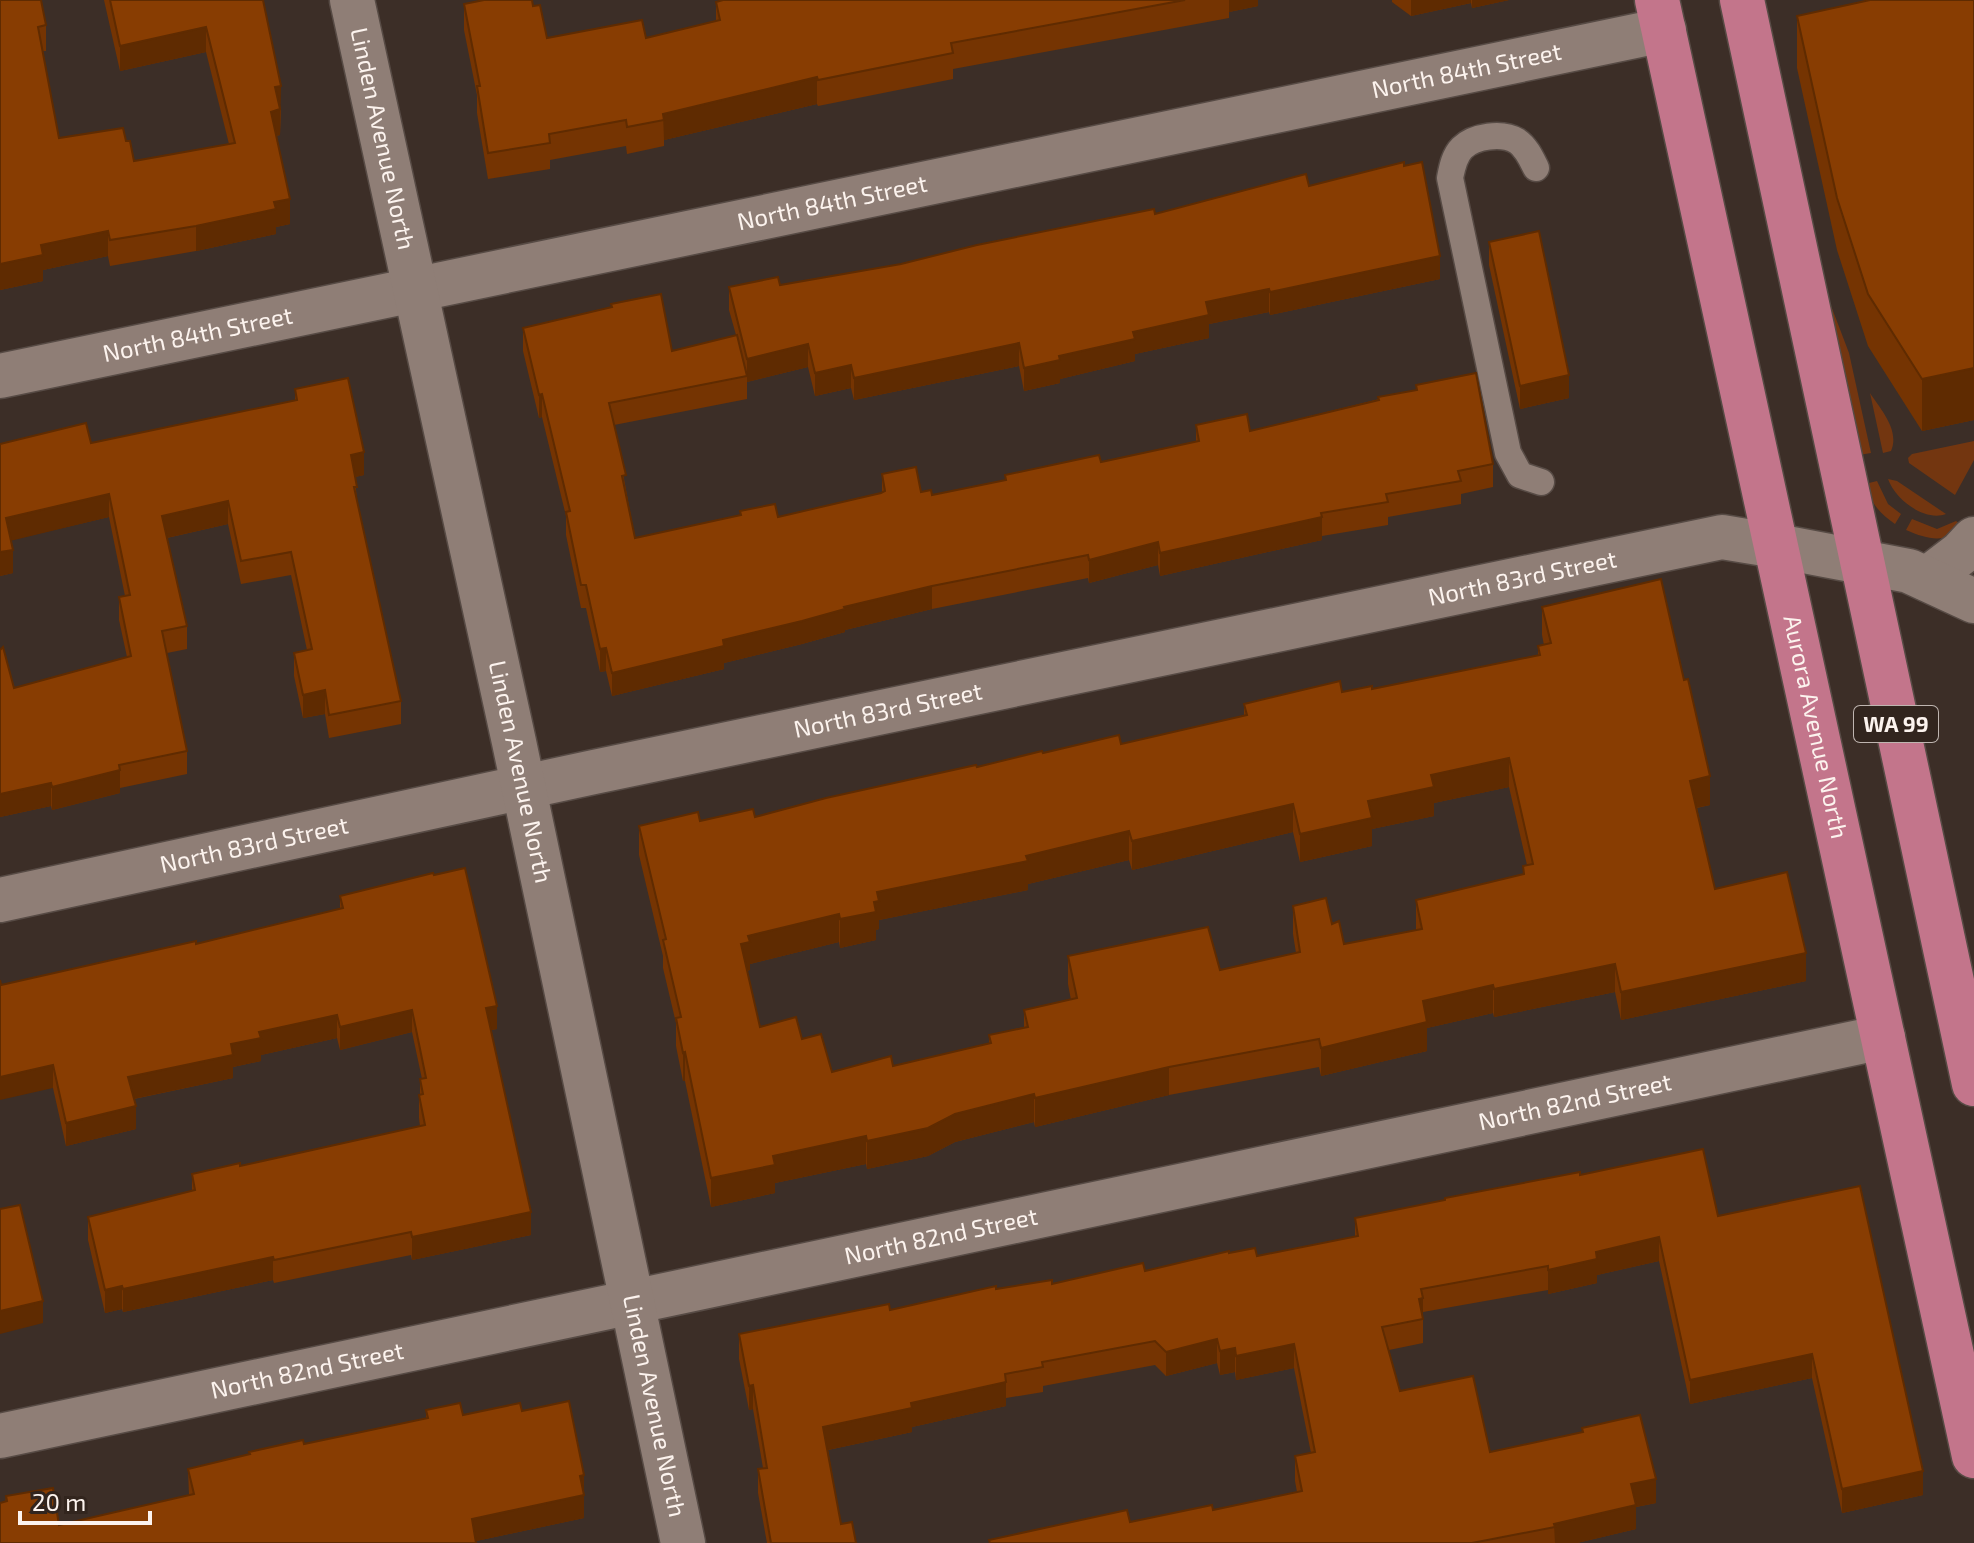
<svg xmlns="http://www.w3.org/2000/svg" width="1974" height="1543" viewBox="0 0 1974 1543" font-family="'Exo 2',sans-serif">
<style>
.green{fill:#733610}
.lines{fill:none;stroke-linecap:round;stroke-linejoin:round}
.service-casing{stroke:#574b45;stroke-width:29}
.minor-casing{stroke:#574b45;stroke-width:47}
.tertiary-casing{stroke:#574b45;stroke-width:47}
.secondary-casing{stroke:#574b45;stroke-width:47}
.trunk-casing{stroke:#574b45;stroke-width:47}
.service{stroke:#8f7e76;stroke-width:26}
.minor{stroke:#8f7e76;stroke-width:44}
.tertiary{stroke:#8f7e76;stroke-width:44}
.secondary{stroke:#8f7e76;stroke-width:44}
.trunk{stroke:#c3758b;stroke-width:44}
.wall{fill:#753402;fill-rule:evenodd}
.shaded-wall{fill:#5f2b01}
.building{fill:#883d02;stroke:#5f2b01;stroke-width:2;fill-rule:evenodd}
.labels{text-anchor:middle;stroke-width:6;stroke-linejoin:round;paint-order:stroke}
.shield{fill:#32251e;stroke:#bfb5b0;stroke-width:2}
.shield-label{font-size:22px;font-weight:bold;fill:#fcf3ee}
.street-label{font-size:24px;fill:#fcf3ee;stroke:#32251e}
</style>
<rect width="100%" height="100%" fill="#3c2e27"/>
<!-- green -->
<path class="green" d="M 1822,282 L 1849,353 L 1871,453 L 1859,455 Z
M 1870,393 C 1881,410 1900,430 1891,451 L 1883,453 Z
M 1974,441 L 1974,460 L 1955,495 L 1909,463 L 1908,458 L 1912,454 Z
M 1888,479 L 1897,481 L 1946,514 C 1924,522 1895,499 1888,479 Z
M 1877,481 L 1888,504 L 1901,514 L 1895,524 C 1879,513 1871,503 1865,484 Z
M 1912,519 L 1937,529 L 1956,521 L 1965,528 C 1944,543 1929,540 1906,530 Z"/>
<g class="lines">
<defs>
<path id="service" d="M 1536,168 C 1531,158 1526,147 1517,141 C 1502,132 1474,136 1462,148 C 1454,156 1452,168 1450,178 L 1508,453 L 1520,475 L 1541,482"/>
<g id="minor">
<path id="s1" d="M 0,376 L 1664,30"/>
<path d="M 1927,579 L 1961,553 L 1974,539"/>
<path id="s2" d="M 0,900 L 594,772 L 1722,537 L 1777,546"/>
<path id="s3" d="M 0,1436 L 1883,1037"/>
</g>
<g id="tertiary">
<path id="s4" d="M 352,0 L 514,742 L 683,1543"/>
</g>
<path id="secondary" d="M 1777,546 L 1909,571 L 1974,601"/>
<g id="trunk">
<path id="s5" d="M 1657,0 L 1974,1456"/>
<path d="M 1742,0 L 1974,1084"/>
</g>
</defs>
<!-- service casing -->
<use href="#service" class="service-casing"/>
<!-- minor casing -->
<use href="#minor" class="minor-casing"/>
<!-- tertiary casing -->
<use href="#tertiary" class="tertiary-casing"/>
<!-- secondary casing -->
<use href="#secondary" class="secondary-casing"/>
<!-- trunk casing -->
<use href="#trunk" class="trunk-casing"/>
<!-- service -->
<use href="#service" class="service"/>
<!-- minor -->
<use href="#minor" class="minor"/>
<!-- tertiary -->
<use href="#tertiary" class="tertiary"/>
<!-- secondary -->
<use href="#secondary" class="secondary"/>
<!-- trunk -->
<use href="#trunk" class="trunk"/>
</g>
<!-- wall -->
<path class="wall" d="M 0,0 L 46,25 L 46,51 L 43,51 L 59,138 L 126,141 L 134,161 L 229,144 L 206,52 L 120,71 L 104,0 L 263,0 L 281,111 L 280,135 L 276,136 L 290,224 L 276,227 L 276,234 L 196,251 L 110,266 L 108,256 L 43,270 L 43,281 L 0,290 Z
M 723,0 L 1258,0 L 1258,6 L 1229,12 L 1229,18 L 953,69 L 953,79 L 818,106 L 817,104 L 664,140 L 664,146 L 627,154 L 626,146 L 550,160 L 550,169 L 488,179 L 477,113 L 477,95 L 464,30 L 464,4 L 533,6 L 547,38 L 646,38 L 716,21 L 716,2 Z
M 1392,0 L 1509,0 L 1472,8 L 1471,3 L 1411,16 L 1392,2 Z
M 1974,0 L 1974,420 L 1922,431 L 1868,346 L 1837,250 L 1797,68 L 1797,16 Z
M 1309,186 L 1440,279 L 1270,315 L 1269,312 L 1209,324 L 1209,338 L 1135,354 L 1135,361 L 1060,379 L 1060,383 L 1024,391 L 1019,366 L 854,400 L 851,388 L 815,396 L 808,367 L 747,382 L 747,399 L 614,425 L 635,538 L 740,516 L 740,511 L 778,517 L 882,493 L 882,474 L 921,492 L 932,495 L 1005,480 L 1005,475 L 1101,462 L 1196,442 L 1196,425 L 1250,431 L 1416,390 L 1416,385 L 1493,464 L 1493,487 L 1461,494 L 1461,504 L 1388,517 L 1388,525 L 1322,536 L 1322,540 L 1160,576 L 1158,565 L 1089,583 L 1088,578 L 932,609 L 845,630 L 845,632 L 802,644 L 724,663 L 724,669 L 612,696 L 606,671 L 600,672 L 586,608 L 581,608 L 566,535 L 566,516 L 542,417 L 539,418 L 523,351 L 523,328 L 611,307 L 611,304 L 672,351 L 736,335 L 729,310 L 729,287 L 780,285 L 901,264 L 1155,214 Z
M 1489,242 L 1569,398 L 1520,409 L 1489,265 Z
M 295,389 L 364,475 L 355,477 L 357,501 L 401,701 L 401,724 L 329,738 L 325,714 L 303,718 L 294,676 L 294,653 L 307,650 L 291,575 L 241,584 L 228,524 L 167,538 L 187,626 L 187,649 L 167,653 L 187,751 L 187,774 L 120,788 L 120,793 L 52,810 L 51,806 L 0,817 L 0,650 L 14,688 L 127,657 L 119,620 L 119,597 L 125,596 L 109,517 L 11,540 L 13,573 L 0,576 L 0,444 L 91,443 L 295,400 Z
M 1542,607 L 1710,805 L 1697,808 L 1715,889 L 1806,981 L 1621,1020 L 1615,992 L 1494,1017 L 1493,1013 L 1427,1028 L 1427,1051 L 1321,1076 L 1319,1067 L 1169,1095 L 1035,1127 L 1034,1122 L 955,1142 L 928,1156 L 867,1169 L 866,1164 L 775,1183 L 775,1193 L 711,1207 L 685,1081 L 683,1081 L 676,1046 L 676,1023 L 663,968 L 663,956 L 639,855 L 639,826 L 755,817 L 1043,753 L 1121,744 L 1244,716 L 1244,704 L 1372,689 L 1538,655 L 1538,646 L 1544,645 L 1542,635 ZM 1509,787 L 1527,865 L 1523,866 L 1523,874 L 1416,900 L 1416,930 L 1344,944 L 1332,924 L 1293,906 L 1293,934 L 1296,953 L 1220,970 L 1068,956 L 1068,984 L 1071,1000 L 1024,1010 L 1024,1027 L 989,1035 L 989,1044 L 893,1066 L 832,1072 L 802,1039 L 760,1027 L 747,971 L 750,970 L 750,964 L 839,942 L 840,948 L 876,940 L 876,930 L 879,929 L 879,920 L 1028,890 L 1028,884 L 1129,860 L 1132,870 L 1293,832 L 1300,862 L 1372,846 L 1372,829 L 1434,816 L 1434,803 Z
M 340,896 L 497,1029 L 491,1030 L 531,1235 L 412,1260 L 411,1255 L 274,1283 L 273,1280 L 123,1312 L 122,1309 L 105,1313 L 88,1240 L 88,1217 L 192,1191 L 192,1174 L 240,1166 L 420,1126 L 419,1118 L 419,1095 L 420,1095 L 420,1079 L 422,1079 L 412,1032 L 340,1050 L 337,1038 L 261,1055 L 261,1061 L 233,1067 L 233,1078 L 134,1099 L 136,1129 L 66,1146 L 53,1088 L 1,985 L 196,944 L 340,909 Z
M 1580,1175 L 1718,1216 L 1923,1495 L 1842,1513 L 1812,1378 L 1690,1404 L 1659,1261 L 1597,1275 L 1597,1283 L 1548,1294 L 1548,1290 L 1423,1312 L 1423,1343 L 1389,1350 L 1400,1391 L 1490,1452 L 1582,1432 L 1582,1428 L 1656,1503 L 1636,1507 L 1636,1529 L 1577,1543 L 989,1543 L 989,1540 L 1130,1522 L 1213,1510 L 1297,1492 L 1295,1481 L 1295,1456 L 1311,1453 L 1294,1368 L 1236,1380 L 1235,1372 L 1220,1375 L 1217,1363 L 1166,1376 L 1155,1365 L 1043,1386 L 1043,1392 L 1006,1398 L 1006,1406 L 912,1427 L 912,1432 L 828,1450 L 841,1524 L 856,1543 L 767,1543 L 758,1493 L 758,1469 L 763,1468 L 753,1409 L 749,1410 L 739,1359 L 739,1334 L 890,1310 L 996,1289 L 1052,1284 L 1145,1271 L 1229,1253 L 1257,1256 L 1355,1237 L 1355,1218 Z
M 426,1410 L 463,1415 L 522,1411 L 584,1475 L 584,1518 L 476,1541 L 0,1543 L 6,1496 L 59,1525 L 189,1495 L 188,1469 L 426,1418 Z"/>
<!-- shaded-wall -->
<path class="shaded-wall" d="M 1229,0 L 1258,0 L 1258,6 L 1229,12 Z
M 1411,0 L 1471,0 L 1471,3 L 1411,16 Z
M 1472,0 L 1509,0 L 1472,8 Z
M 206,27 L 206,52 L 120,71 L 120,46 Z
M 817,77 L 817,104 L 664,140 L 663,114 Z
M 281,86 L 280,135 L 271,137 L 271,112 L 275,87 Z
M 290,199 L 290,224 L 276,227 L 276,234 L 196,251 L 196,226 L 274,202 Z
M 108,231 L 108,256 L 43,270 L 43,281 L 0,290 L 0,264 L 41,245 Z
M 1440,256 L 1440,279 L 1270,315 L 1270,292 Z
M 1269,289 L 1269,312 L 1209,324 L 1209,338 L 1135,354 L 1135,361 L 1060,379 L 1060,383 L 1024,391 L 1024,368 L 1133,332 L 1206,302 Z
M 1019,343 L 1019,366 L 854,400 L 854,378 Z
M 808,344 L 808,367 L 747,382 L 747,359 Z
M 851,365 L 851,388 L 815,396 L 815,373 Z
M 1974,368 L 1974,420 L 1922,431 L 1922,379 Z
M 1569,375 L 1569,398 L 1520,409 L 1520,386 Z
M 542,394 L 542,417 L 539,418 L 539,395 Z
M 364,452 L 364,475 L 351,478 L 351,455 Z
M 109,494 L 109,517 L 6,542 L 6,518 Z
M 228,501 L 228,524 L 162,539 L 162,516 Z
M 1322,517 L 1322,540 L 1160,576 L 1160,553 Z
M 1158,542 L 1158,565 L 1089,583 L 1089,560 Z
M 13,550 L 13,573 L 0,576 L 0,552 Z
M 932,586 L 932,609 L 845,630 L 845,632 L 802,644 L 724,663 L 724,669 L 612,696 L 612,673 L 723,640 L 844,607 Z
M 606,648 L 606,671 L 600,672 L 600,649 Z
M 325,690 L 325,714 L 303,718 L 303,695 Z
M 1509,758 L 1509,787 L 1434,803 L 1434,816 L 1372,829 L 1372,846 L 1300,862 L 1300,834 L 1368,801 L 1431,775 Z
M 120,770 L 120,793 L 52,810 L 52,787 Z
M 1710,776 L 1710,805 L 1690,809 L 1690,781 Z
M 51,783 L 51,806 L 0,817 L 0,794 Z
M 1293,804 L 1293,832 L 1132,870 L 1132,841 Z
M 1129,831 L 1129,860 L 1028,884 L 1028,890 L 879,920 L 879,929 L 876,930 L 876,940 L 840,948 L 840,919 L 874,902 L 877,892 Z
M 839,914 L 839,942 L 750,964 L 750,970 L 741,972 L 741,944 L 748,936 Z
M 1806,953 L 1806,981 L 1621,1020 L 1621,992 Z
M 1615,964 L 1615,992 L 1494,1017 L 1494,989 Z
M 1493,985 L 1493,1013 L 1427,1028 L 1427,1051 L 1321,1076 L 1321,1048 L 1423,1001 Z
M 497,1006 L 497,1029 L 486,1031 L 486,1008 Z
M 412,1010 L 412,1032 L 340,1050 L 340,1027 Z
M 337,1015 L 337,1038 L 261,1055 L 261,1061 L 233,1067 L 233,1078 L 128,1100 L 128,1077 L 231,1044 L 259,1032 Z
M 685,1052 L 685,1081 L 683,1081 L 683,1053 Z
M 53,1065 L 53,1088 L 0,1100 L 0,1077 Z
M 1169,1067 L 1169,1095 L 1035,1127 L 1035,1098 Z
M 1034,1094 L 1034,1122 L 955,1142 L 928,1156 L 867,1169 L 867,1141 L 955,1114 Z
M 136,1106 L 136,1129 L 66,1146 L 66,1123 Z
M 866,1136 L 866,1164 L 775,1183 L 775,1193 L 711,1207 L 711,1178 L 773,1156 Z
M 531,1212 L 531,1235 L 412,1260 L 412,1237 Z
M 1659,1237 L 1659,1261 L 1597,1275 L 1597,1283 L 1548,1294 L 1548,1270 L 1596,1252 Z
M 273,1257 L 273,1280 L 123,1312 L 123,1289 Z
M 122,1286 L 122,1309 L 105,1313 L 105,1290 Z
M 1423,1298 L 1423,1319 L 1419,1299 Z
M 43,1301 L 43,1323 L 0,1334 L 0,1311 Z
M 1217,1339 L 1217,1363 L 1166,1376 L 1166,1352 Z
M 1294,1344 L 1294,1368 L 1236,1380 L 1236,1356 Z
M 1235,1348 L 1235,1372 L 1220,1375 L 1220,1351 Z
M 1812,1354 L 1812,1378 L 1690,1404 L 1690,1380 Z
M 1006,1382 L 1006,1406 L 912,1427 L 912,1432 L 823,1451 L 823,1427 L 911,1403 Z
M 753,1385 L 753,1409 L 749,1410 L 749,1386 Z
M 1923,1471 L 1923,1495 L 1842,1513 L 1842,1489 Z
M 584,1475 L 584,1518 L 472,1542 L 472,1519 Z
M 1656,1479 L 1656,1503 L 1636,1507 L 1636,1529 L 1577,1543 L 1555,1543 L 1554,1524 L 1631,1484 Z"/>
<!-- building -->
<path class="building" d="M 0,0 L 41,0 L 46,25 L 38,27 L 59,138 L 123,128 L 126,141 L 130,141 L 134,161 L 235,143 L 206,27 L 120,46 L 110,0 L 263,0 L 281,86 L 275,87 L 280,109 L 271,112 L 290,199 L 274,202 L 276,209 L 196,226 L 110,240 L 108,231 L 41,245 L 43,255 L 0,264 Z
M 484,0 L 532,0 L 533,6 L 540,5 L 547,38 L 642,20 L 646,38 L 720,20 L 716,2 L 723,0 L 1185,0 L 951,43 L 953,53 L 818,80 L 817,77 L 663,114 L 664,120 L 627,127 L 626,120 L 549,134 L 550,143 L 488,153 L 477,86 L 480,86 L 464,4 Z
M 1870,0 L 1974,0 L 1974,368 L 1922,379 L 1868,294 L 1837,198 L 1797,16 Z
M 1404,162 L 1404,166 L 1422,162 L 1440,256 L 1270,292 L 1269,289 L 1206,302 L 1209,315 L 1133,332 L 1135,339 L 1059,356 L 1060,360 L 1024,368 L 1019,343 L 854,378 L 851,365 L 815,373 L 808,344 L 747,359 L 729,287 L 778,277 L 780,285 L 901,264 L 977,245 L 1154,209 L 1155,214 L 1302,175 L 1306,174 L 1309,186 Z
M 1539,231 L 1569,375 L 1520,386 L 1489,242 Z
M 661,294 L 672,351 L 737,335 L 747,376 L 609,403 L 626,475 L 622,476 L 635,538 L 741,515 L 740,511 L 775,504 L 778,517 L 881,493 L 885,491 L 882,474 L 916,467 L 921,492 L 931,490 L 932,495 L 1006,480 L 1005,475 L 1099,455 L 1101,462 L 1199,441 L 1196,425 L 1247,414 L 1250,431 L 1379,400 L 1378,397 L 1417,390 L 1416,385 L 1476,373 L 1493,464 L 1458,471 L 1461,481 L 1386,494 L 1388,502 L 1321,513 L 1322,517 L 1160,553 L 1158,542 L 1089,560 L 1088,555 L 932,586 L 844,607 L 845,609 L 802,621 L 723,640 L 724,646 L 612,673 L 606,648 L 600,649 L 586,585 L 581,585 L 566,512 L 570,511 L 542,394 L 539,395 L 523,328 L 612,307 L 611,304 Z
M 348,378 L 364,452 L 351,455 L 357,487 L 354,487 L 401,701 L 329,715 L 325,690 L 303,695 L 294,653 L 312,649 L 291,552 L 241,561 L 228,501 L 162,516 L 187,626 L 162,631 L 187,751 L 119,765 L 120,770 L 52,787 L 51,783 L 0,794 L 0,650 L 3,647 L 14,688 L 131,656 L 119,597 L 130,595 L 109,494 L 6,518 L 13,550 L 0,552 L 0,444 L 86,423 L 91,443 L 297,400 L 295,389 Z
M 1661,579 L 1684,680 L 1688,679 L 1710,776 L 1690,781 L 1715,889 L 1787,872 L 1806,953 L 1621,992 L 1615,964 L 1494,989 L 1493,985 L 1423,1001 L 1427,1022 L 1321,1048 L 1319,1039 L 1169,1067 L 1035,1098 L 1034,1094 L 955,1114 L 928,1128 L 867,1141 L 866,1136 L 773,1156 L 775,1165 L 711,1178 L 685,1052 L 683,1053 L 676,1018 L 681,1017 L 663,940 L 666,939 L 639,826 L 698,812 L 700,821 L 753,809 L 755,817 L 826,798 L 976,765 L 977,767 L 1042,751 L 1043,753 L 1119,735 L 1121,744 L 1247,715 L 1244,704 L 1340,681 L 1342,692 L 1372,686 L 1372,689 L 1540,655 L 1538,646 L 1551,643 L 1542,607 ZM 1509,758 L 1533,864 L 1523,866 L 1524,874 L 1416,900 L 1422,929 L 1344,944 L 1339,921 L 1332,924 L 1326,898 L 1293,906 L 1300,952 L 1220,970 L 1208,927 L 1068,956 L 1077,998 L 1024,1010 L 1028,1027 L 989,1035 L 991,1043 L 893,1066 L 891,1056 L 832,1072 L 821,1034 L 802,1039 L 796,1017 L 760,1027 L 741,944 L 750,942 L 748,936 L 839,914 L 840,919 L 876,912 L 874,902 L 879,901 L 877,892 L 1028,861 L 1026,856 L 1129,831 L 1132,841 L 1293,804 L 1300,834 L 1372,818 L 1368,801 L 1434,787 L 1431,775 Z
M 465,868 L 497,1006 L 486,1008 L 531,1212 L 412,1237 L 411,1232 L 274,1260 L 273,1257 L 123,1289 L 122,1286 L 105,1290 L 88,1217 L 195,1190 L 192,1174 L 240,1163 L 240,1166 L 425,1125 L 419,1095 L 423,1094 L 420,1079 L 426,1078 L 412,1010 L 340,1027 L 337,1015 L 259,1032 L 261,1038 L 231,1044 L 233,1055 L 128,1077 L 136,1106 L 66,1123 L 53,1065 L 0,1077 L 0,980 L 1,985 L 196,941 L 196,944 L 343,908 L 340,896 L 433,873 L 434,875 Z
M 1703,1149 L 1718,1216 L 1860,1186 L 1923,1471 L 1842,1489 L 1812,1354 L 1690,1380 L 1659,1237 L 1596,1252 L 1597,1259 L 1548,1270 L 1548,1266 L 1421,1289 L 1423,1298 L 1419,1299 L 1423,1319 L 1382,1327 L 1400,1391 L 1473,1376 L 1490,1452 L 1583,1432 L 1582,1428 L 1640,1415 L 1656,1479 L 1631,1484 L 1636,1505 L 1554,1524 L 1555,1527 L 1472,1543 L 990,1543 L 989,1540 L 1127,1510 L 1130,1522 L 1212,1505 L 1213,1510 L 1302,1491 L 1295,1456 L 1315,1452 L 1294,1344 L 1236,1356 L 1235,1348 L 1220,1351 L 1217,1339 L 1166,1352 L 1155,1341 L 1042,1362 L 1043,1367 L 1005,1374 L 1006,1382 L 911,1403 L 912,1408 L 823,1427 L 841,1524 L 852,1522 L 856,1543 L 771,1543 L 758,1469 L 767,1468 L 753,1385 L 749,1386 L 739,1334 L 889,1304 L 890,1310 L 996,1286 L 996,1289 L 1052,1280 L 1052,1284 L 1143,1263 L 1145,1271 L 1229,1251 L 1229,1253 L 1255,1248 L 1257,1256 L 1358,1236 L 1355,1218 L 1445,1200 L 1445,1198 L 1580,1172 L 1580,1175 Z
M 20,1205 L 43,1301 L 0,1311 L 0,1209 Z
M 569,1401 L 584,1475 L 580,1476 L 584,1495 L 472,1519 L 476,1543 L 0,1543 L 0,1503 L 7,1501 L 6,1496 L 53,1488 L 59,1525 L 194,1494 L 188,1469 L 250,1454 L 249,1452 L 303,1440 L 304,1444 L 428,1418 L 426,1410 L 460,1403 L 463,1415 L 520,1403 L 522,1411 Z"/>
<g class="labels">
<!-- shield labels -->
<rect class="shield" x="1854" y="706" width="84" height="36" rx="6"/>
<g class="shield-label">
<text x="1896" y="732">WA 99</text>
</g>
<!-- street labels -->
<g class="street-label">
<text dy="8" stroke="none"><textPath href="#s1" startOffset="1498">North 84th Street</textPath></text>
<text dy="8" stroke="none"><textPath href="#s4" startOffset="142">Linden Avenue North</textPath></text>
<text dy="8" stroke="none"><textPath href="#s1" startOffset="850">North 84th Street</textPath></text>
<text dy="8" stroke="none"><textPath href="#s1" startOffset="202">North 84th Street</textPath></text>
<text dy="8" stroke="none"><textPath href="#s2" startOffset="1556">North 83rd Street</textPath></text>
<text dy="8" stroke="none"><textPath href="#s2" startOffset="908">North 83rd Street</textPath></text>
<text dy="8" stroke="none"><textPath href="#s5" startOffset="744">Aurora Avenue North</textPath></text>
<text dy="8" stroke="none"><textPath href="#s4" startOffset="790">Linden Avenue North</textPath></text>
<text dy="8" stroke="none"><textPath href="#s2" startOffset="260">North 83rd Street</textPath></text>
<text dy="8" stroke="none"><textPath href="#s3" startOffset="1610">North 82nd Street</textPath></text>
<text dy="8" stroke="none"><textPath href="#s3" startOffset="962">North 82nd Street</textPath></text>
<text dy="8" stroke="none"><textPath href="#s3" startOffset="314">North 82nd Street</textPath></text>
<text dy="8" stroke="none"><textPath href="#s4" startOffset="1438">Linden Avenue North</textPath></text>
</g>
</g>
<!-- scale -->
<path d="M20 1511v12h130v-12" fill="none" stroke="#fcf3ee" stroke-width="4"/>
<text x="32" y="1511" font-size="24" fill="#fcf3ee" stroke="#32251e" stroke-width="6" paint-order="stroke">20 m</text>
</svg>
